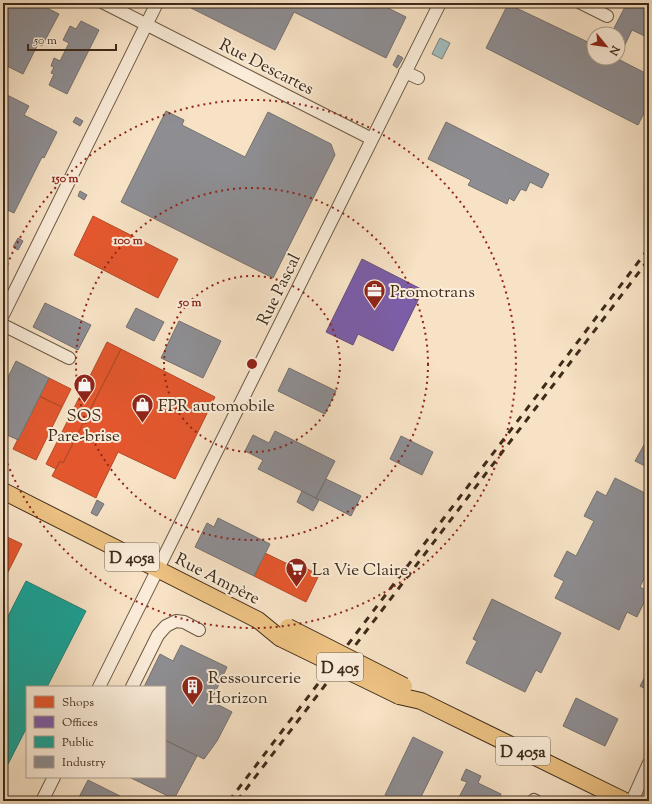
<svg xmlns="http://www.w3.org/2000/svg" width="652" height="804" viewBox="0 0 652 804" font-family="'Sorts Mill Goudy',serif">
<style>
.water{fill:#a1bcbd;stroke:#79827c}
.shops{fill:#e4572e;stroke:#b24a28}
.offices{fill:#7b5ea7;stroke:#694f7d}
.public{fill:#17a398;stroke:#237f72}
.industry{fill:#8d8d92;stroke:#75706e}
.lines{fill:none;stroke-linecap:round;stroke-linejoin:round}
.minor-casing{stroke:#6c5945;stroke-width:14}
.major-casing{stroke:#3e2b1a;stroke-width:18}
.minor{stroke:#faecd9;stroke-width:12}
.major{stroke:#ecc182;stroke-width:16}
.rail{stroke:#3e2b1a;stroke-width:3;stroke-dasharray:7 7;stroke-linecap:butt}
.major-bridge-casing{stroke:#3e2b1a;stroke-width:18;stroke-linecap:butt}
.major-bridge{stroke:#ecc182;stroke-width:16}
.ring{fill:none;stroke:#8f2418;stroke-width:2;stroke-dasharray:2 4}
.labels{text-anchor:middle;stroke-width:4;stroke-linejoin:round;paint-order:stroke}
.shield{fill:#faecd9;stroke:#766553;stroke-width:1}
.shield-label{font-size:16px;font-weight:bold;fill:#3e2b1a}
.street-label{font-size:17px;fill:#3e2b1a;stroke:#faecd9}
.poi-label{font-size:17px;fill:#3e2b1a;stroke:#faecd9;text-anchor:start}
.centre{fill:#8f2418;stroke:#faecd9;stroke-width:2}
.ring-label{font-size:12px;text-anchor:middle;font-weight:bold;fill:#8f2418;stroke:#faecd9;stroke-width:4;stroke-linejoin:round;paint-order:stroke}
</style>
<rect width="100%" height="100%" fill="#f7e2c5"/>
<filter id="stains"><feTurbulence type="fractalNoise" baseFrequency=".005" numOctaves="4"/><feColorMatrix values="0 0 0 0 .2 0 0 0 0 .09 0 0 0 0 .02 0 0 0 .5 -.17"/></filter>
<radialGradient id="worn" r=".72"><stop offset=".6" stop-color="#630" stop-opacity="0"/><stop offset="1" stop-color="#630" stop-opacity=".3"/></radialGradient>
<!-- water -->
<path class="water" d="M 440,38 L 450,43 L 442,59 L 432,54 Z"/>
<!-- shops -->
<path class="shops" d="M 3,5 L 8,7 L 3,16 Z
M 93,216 L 178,259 L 158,298 L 74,255 Z
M 107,342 L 121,349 L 63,463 L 60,461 L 56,469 L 46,464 Z
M 121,349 L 215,397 L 175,479 L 118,452 L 99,491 L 96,498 L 52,476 L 60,461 L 63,463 Z
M 49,378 L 71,389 L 62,407 L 39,396 Z
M 39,396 L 62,407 L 36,460 L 13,449 Z
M 3,535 L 22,544 L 3,582 Z
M 265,553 L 296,568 L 298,564 L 319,575 L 306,602 L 254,576 Z"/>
<!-- offices -->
<path class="offices" d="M 362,259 L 423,290 L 393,351 L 358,334 L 353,345 L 326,332 Z"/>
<!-- public -->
<path class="public" d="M 26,581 L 86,611 L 47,687 L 27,687 L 27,727 L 3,774 L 3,626 Z"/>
<!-- industry -->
<path class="industry" d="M 10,3 L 37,3 L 59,14 L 42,46 L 38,44 L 23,74 L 3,64 L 3,16 Z
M 194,3 L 378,3 L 406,17 L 386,58 L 294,12 L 275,50 L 191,8 Z
M 627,3 L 649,3 L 649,38 L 632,30 L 618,59 L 649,75 L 649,103 L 638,125 L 486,48 L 508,4 L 594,45 L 594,58 L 618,58 L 618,34 L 611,34 Z
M 81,21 L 99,30 L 67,94 L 49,85 L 54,74 L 51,73 L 54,67 L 51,66 L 54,58 L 60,61 L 69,43 L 63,40 L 70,26 L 76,29 Z
M 398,55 L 403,58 L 397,68 L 393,65 Z
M 3,93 L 29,106 L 24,115 L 57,132 L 44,158 L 42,157 L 14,213 L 3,208 Z
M 166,111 L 184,120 L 182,125 L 245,157 L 268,112 L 331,144 L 335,155 L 273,278 L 121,202 Z
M 76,117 L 83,121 L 80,126 L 73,122 Z
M 446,122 L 549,174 L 542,188 L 530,182 L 526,191 L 521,189 L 514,201 L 509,198 L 507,204 L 468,185 L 471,180 L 428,159 Z
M 80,191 L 87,195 L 84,200 L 78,196 Z
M 18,238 L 23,241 L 18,250 L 13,247 Z
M 45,303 L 91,325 L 78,350 L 33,327 Z
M 136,308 L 164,322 L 154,341 L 126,327 Z
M 179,321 L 221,341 L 203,378 L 161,358 Z
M 16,361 L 49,378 L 18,440 L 3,433 L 3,387 Z
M 289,368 L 336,391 L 325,414 L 278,391 Z
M 275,431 L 335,461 L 316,498 L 258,469 L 263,460 L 245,451 L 253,435 L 269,443 Z
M 401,436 L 433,452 L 422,475 L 390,459 Z
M 649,436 L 649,468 L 635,461 Z
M 615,478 L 649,495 L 649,568 L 640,587 L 649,592 L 637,617 L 627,612 L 619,630 L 555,598 L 564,581 L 554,576 L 567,551 L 576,556 L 594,521 L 584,516 L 597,491 L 606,496 Z
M 326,479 L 361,496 L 351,516 L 316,498 Z
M 302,491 L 319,500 L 313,511 L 297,502 Z
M 97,500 L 104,504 L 97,516 L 91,513 Z
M 218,518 L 270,544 L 254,576 L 195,547 L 207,523 L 214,527 Z
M 492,599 L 561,633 L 541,673 L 536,670 L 525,692 L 466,663 L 477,641 L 473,639 Z
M 181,645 L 227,667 L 211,701 L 232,712 L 217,741 L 204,759 L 165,740 L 165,687 L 144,687 L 160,654 L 173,661 Z
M 646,675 L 649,676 L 649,691 L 640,686 Z
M 576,698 L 618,719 L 605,746 L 563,726 Z
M 413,737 L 443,752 L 419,801 L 398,801 L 385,795 Z
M 165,740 L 197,756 L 174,799 L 129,777 L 165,777 Z
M 466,769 L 481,776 L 478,783 L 501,794 L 498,801 L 457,801 L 467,782 L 461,780 Z
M 88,780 L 120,796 L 118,801 L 77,801 Z"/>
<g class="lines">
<defs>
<path id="minor" d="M 104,3 L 372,139
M 581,3 L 607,16
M 405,72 L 418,78
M 3,315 L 157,3
M 3,325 L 69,358
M 99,687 L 440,3
M 132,687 L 158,635 L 166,626 L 176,621 L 184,622 L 199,630
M 42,801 L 54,777
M 533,801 L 534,800 L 536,801
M 632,801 L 649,763"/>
<path id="major" d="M 3,491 L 258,620 L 280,638
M 399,696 L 421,701 L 625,801"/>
</defs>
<!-- minor casing -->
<use href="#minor" class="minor-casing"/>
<!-- major casing -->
<use href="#major" class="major-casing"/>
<!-- minor -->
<use href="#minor" class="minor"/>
<!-- major -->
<use href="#major" class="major"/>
<!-- rail -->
<path class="rail" d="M 229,801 L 649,248
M 237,801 L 649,259"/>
<defs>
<path id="major-bridge" d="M 288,627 L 404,686
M 280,638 L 399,696"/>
</defs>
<!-- major-bridge casing -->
<use href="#major-bridge" class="major-bridge-casing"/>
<!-- major-bridge -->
<use href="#major-bridge" class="major-bridge"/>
</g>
<!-- distance rings -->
<g class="ring">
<circle cx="252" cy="364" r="88"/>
<circle cx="252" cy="364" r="176"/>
<path d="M3 276A264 264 0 1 1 3 452"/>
</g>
<!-- icons -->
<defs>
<symbol id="office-pin" viewBox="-11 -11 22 30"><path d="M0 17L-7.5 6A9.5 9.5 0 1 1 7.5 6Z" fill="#8f2418" stroke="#faecd9"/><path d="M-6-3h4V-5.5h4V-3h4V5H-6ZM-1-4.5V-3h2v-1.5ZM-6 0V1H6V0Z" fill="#fff"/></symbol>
<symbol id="shop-pin" viewBox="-11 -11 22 30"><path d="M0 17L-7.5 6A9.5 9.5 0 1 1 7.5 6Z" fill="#8f2418" stroke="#faecd9"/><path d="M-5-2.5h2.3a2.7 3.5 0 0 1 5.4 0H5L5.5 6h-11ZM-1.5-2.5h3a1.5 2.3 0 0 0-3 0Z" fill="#fff"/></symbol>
<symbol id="supermarket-pin" viewBox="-11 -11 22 30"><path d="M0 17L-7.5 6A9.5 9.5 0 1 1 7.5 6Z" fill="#8f2418" stroke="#faecd9"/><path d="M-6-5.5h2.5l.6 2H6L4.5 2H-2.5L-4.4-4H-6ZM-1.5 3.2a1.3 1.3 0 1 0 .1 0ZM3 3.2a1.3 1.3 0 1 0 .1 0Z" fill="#fff"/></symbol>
<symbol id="building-pin" viewBox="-11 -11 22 30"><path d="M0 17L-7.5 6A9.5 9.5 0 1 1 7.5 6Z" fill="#8f2418" stroke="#faecd9"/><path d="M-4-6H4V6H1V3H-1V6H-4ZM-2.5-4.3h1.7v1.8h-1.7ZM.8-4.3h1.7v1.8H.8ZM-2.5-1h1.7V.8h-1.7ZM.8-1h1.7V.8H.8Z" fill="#fff"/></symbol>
</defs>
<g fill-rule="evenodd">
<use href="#office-pin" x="362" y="278" width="25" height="34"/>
<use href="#shop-pin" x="72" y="372" width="25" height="34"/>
<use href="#shop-pin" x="130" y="392" width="25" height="34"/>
<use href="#supermarket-pin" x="284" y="556" width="25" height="34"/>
<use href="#building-pin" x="180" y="674" width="25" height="34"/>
</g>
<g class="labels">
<!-- shield labels -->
<g class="shield">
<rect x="105" y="543" width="54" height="28" rx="3"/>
<rect x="317" y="653" width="46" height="28" rx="3"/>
<rect x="496" y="737" width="54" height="28" rx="3"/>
</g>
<g class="shield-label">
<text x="132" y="563">D 405a</text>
<text x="340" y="673">D 405</text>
<text x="523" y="757">D 405a</text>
</g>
<!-- street labels -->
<g class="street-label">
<text transform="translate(267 66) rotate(27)" y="6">Rue Descartes</text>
<text transform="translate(278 289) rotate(-64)" y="6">Rue Pascal</text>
<text transform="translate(218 578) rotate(27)" y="6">Rue Ampère</text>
</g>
<!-- poi labels -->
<g class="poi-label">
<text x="390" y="297">Promotrans</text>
<text x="158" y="411">FPR automobile</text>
<text x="84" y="421" text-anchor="middle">SOS<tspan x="84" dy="20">Pare-brise</tspan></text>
<text x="312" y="575">La Vie Claire</text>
<text x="208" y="683">Ressourcerie<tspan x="208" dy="20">Horizon</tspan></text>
</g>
</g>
<circle cx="252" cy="364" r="6" class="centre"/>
<g class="ring-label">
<text x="65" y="182">150 m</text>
<text x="128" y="244">100 m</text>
<text x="190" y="306">50 m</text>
</g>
<!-- margin -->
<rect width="652" height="804" fill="none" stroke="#f7e2c5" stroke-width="16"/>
<rect x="4" y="4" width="644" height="796" fill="none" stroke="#3e2b1a" stroke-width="2"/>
<rect x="8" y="8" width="636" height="788" fill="none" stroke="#3e2b1a"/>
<!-- legend -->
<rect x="26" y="686" width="140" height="92" fill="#faecd9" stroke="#af9f8d"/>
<rect x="34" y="696" width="20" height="12" fill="#e4572e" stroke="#af9f8d"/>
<text x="62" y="706" font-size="12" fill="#3e2b1a">Shops</text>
<rect x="34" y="716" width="20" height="12" fill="#7b5ea7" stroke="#af9f8d"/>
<text x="62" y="726" font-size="12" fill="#3e2b1a">Offices</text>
<rect x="34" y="736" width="20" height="12" fill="#17a398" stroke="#af9f8d"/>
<text x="62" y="746" font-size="12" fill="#3e2b1a">Public</text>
<rect x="34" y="756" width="20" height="12" fill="#8d8d92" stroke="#af9f8d"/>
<text x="62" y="766" font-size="12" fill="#3e2b1a">Industry</text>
<!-- north arrow -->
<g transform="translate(606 46) rotate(119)"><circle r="19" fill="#faecd9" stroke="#af9f8d"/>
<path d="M0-3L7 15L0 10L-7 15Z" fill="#8f2418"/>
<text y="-6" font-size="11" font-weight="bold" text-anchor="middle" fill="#3e2b1a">N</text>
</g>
<!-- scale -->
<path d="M28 44v6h88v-6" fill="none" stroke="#3e2b1a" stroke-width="2"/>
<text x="34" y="44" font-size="12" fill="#3e2b1a" stroke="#faecd9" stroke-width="3" paint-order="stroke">50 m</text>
<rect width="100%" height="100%" filter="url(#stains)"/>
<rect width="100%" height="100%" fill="url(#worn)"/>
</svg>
